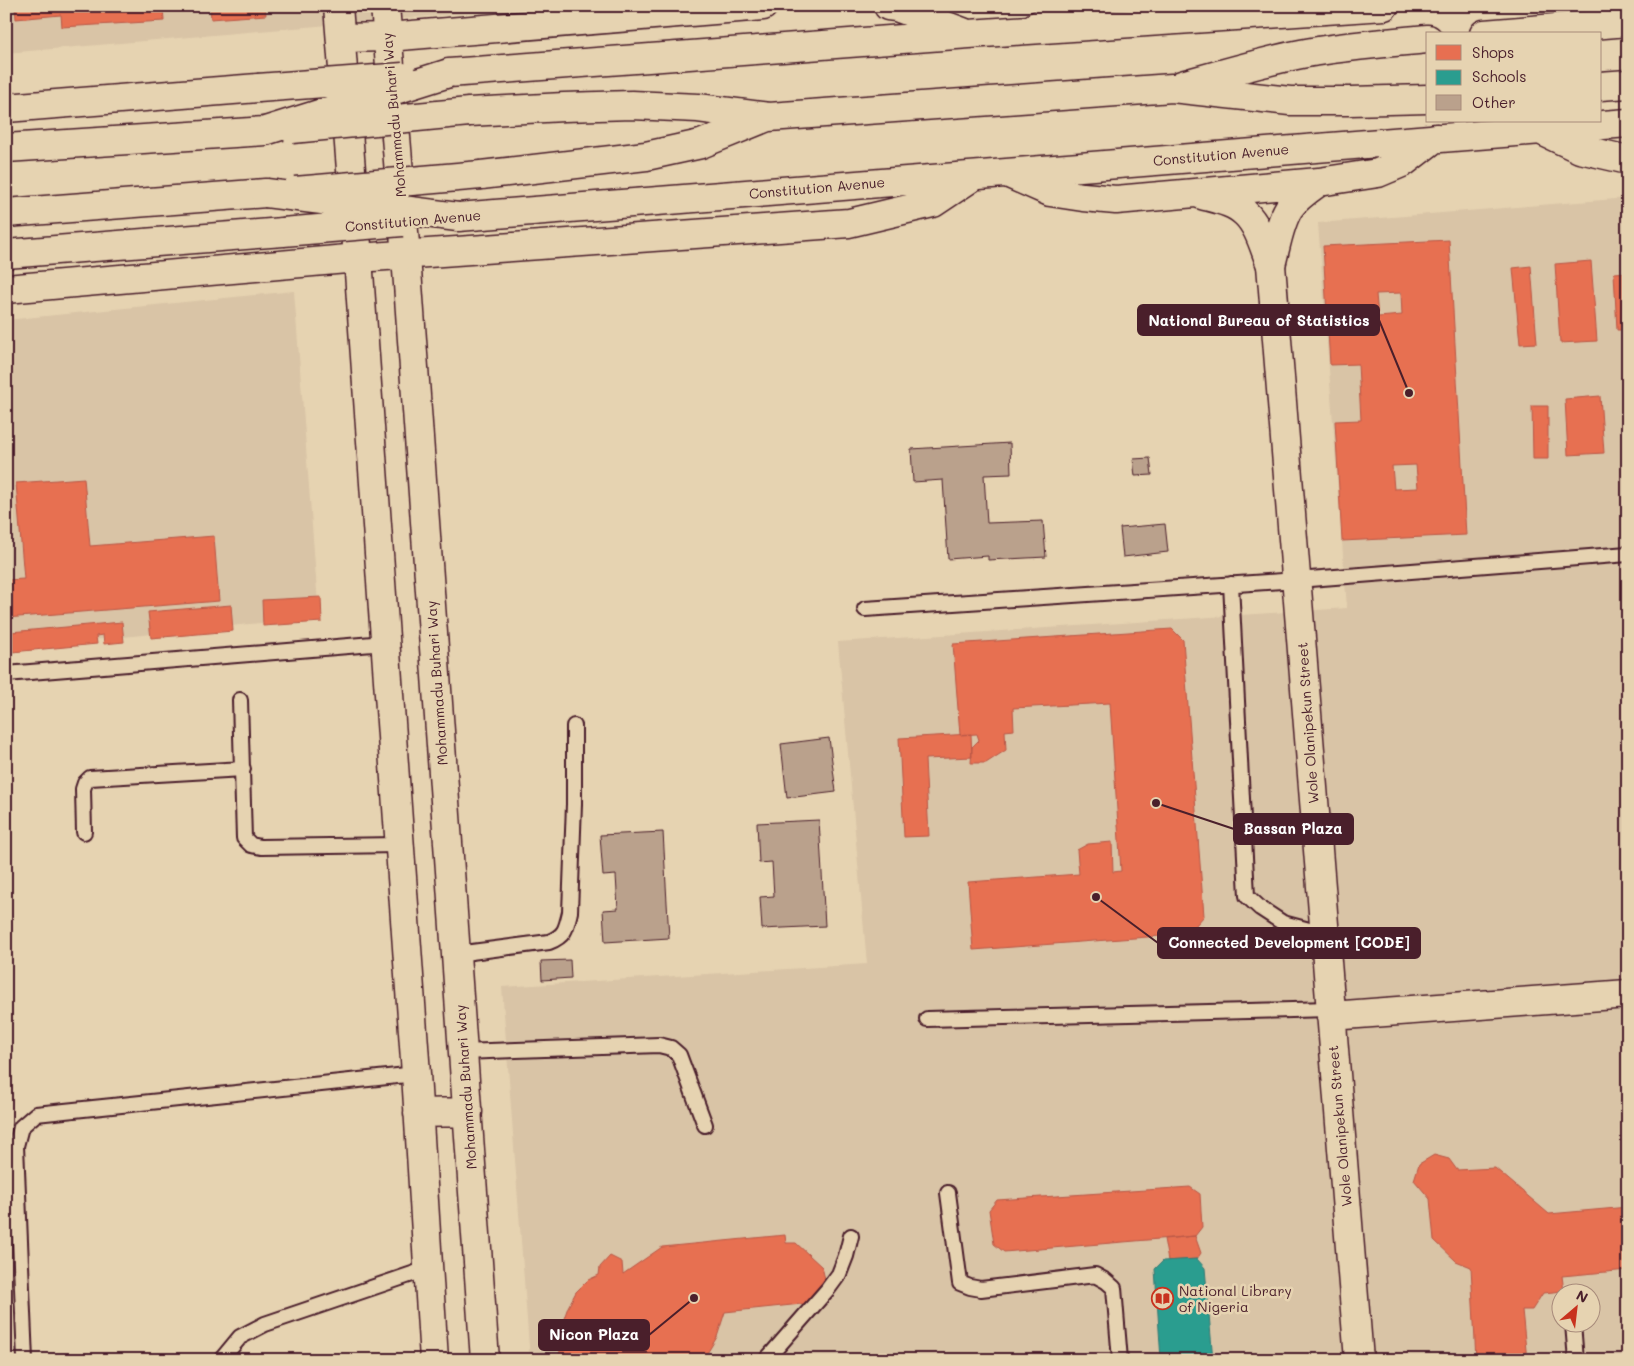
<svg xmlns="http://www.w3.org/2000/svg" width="1634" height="1366" viewBox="0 0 1634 1366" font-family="Mali,sans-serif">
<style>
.built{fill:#d9c4a6;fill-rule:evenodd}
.shops{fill:#e76f51;stroke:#b85746;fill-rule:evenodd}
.schools{fill:#2a9d8f;stroke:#347771}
.building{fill:#baa18c;stroke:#4a1f2b}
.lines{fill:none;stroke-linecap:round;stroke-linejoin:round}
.service-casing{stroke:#4a1f2b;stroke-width:18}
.minor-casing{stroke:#4a1f2b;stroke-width:31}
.secondary-casing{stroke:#4a1f2b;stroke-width:31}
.primary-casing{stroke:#4a1f2b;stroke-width:31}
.service{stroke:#e6d3b1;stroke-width:14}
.minor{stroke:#e6d3b1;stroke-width:28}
.secondary{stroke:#e6d3b1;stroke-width:28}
.primary{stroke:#e6d3b1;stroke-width:28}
.secondary-bridge-casing{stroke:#4a1f2b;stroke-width:31;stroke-linecap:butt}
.primary-bridge-casing{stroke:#4a1f2b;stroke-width:31;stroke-linecap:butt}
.secondary-bridge{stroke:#e6d3b1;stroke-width:28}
.primary-bridge{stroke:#e6d3b1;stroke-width:28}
.labels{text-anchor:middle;stroke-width:5;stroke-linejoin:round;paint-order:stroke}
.street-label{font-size:14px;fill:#4a1f2b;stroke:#e6d3b1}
.poi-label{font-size:14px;fill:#4a1f2b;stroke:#e6d3b1;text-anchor:start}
.leader{fill:none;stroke:#4a1f2b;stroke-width:2}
.callout-dot{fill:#4a1f2b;stroke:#e6d3b1;stroke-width:2}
.callout{fill:#4a1f2b;stroke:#4a1f2b;stroke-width:2}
.callout-label{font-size:15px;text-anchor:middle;font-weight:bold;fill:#fff}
</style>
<rect width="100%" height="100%" fill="#e6d3b1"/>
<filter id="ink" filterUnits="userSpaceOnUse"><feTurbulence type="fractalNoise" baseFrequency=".02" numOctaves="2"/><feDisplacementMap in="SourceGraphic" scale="10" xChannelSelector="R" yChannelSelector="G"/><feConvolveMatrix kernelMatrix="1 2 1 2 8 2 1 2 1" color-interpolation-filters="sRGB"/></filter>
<g filter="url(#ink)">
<!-- built -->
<path class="built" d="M 6,6 L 547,6 L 6,53 Z
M 1628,198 L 1628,1360 L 530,1360 L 502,987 L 867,964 L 838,642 L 1347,608 L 1318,223 ZM 1562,1294 L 1592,1294 L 1592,1324 L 1562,1324 Z
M 294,291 L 319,617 L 6,649 L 6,320 Z"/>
<!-- shops -->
<path class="shops" d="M 15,6 L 163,6 L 164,21 L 62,27 L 61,15 L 16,19 Z
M 210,6 L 265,6 L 266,15 L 211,19 Z
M 1449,240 L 1466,535 L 1342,541 L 1335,421 L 1361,420 L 1358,364 L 1330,365 L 1323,246 ZM 1401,293 L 1402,315 L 1378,317 L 1376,294 ZM 1416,465 L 1418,488 L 1394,489 L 1392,466 Z
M 1591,261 L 1597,341 L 1560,343 L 1555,264 Z
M 1531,266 L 1537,343 L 1520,344 L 1513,268 Z
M 1628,272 L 1628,330 L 1617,330 L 1614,273 Z
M 1628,335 L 1628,384 L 1625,384 L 1623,336 Z
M 1624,388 L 1628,388 L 1628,439 Z
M 1600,396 L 1604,453 L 1568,455 L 1565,399 Z
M 1532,406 L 1548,406 L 1548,459 L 1533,459 Z
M 84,478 L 90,546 L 214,536 L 219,601 L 6,618 L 6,580 L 24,579 L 16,483 Z
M 321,597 L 322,622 L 263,626 L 262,600 Z
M 231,605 L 233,631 L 151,638 L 148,612 Z
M 122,622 L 124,642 L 104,644 L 103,635 L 96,636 L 97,644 L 12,652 L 10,632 Z
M 1172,629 L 1183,640 L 1204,916 L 1188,934 L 973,950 L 968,882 L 1079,874 L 1077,850 L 1088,844 L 1112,842 L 1113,872 L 1121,871 L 1110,703 L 1013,708 L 1014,730 L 1005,731 L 1006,750 L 986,763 L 971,763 L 972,747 L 979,740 L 977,734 L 960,735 L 953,644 Z
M 971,734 L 972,757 L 925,759 L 929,836 L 904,837 L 899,738 Z
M 1622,881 L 1628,881 L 1628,907 L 1624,908 Z
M 1434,1155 L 1449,1159 L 1457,1170 L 1495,1168 L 1549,1214 L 1628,1207 L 1628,1270 L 1562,1276 L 1564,1291 L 1543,1293 L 1532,1310 L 1522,1310 L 1527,1360 L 1476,1360 L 1471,1267 L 1456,1261 L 1434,1240 L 1430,1199 L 1414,1180 L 1419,1164 Z
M 1190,1187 L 1200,1194 L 1202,1227 L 1195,1236 L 1004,1252 L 994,1244 L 989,1210 L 997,1200 Z
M 785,1235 L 786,1243 L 796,1243 L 822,1267 L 825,1279 L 811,1303 L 725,1312 L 717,1337 L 703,1360 L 557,1360 L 560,1351 L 567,1343 L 564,1336 L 562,1324 L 568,1307 L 576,1292 L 588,1280 L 599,1275 L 600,1267 L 610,1256 L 622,1262 L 623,1274 L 662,1247 Z
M 1195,1236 L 1201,1253 L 1197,1259 L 1168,1261 L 1164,1239 Z"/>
<!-- schools -->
<path class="schools" d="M 1197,1259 L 1205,1268 L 1213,1360 L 1161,1360 L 1155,1269 L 1163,1261 Z"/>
<!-- building -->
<path class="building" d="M 1010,443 L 1011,474 L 984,475 L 987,523 L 1043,521 L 1046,557 L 988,560 L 988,556 L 948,559 L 943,480 L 913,482 L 911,449 Z
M 1150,458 L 1152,475 L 1135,476 L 1133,459 Z
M 1165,524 L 1168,552 L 1123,557 L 1120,528 Z
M 829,738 L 836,792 L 787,798 L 781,744 Z
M 819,820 L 825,926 L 762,929 L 760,897 L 774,896 L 772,862 L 759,863 L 757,823 Z
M 663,832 L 669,938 L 605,942 L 603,910 L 618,909 L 616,875 L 603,876 L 600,835 Z
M 570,960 L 571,978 L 542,980 L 541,961 Z"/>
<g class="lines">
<defs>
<path id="service" d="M 1231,584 L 1247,896 L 1260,908 L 1283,923 L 1324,934
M 865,609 L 1297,580 L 1628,554
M 6,674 L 385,643
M 240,700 L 244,838 L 251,845 L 261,847 L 399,845
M 84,832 L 83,789 L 85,783 L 90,778 L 243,769
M 456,954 L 549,942 C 565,936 566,929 570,912 L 574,804 L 574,726
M 927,1019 L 1330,1009
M 463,1052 L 659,1045 L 671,1048 L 679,1055 L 705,1125
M 948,1193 L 960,1283 L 970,1287 L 981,1289 L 1095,1275 L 1106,1281 L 1114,1288 L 1120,1360
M 1573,1324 L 1576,1360
M 25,1360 L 16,1146 L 21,1127 L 36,1114 L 416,1074
M 221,1360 L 240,1337 L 265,1324 L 427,1269
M 766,1360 L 828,1289 L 839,1274 L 846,1256 L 851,1236"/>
<path id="minor" d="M 1271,265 L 1359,1360
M 1331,1016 L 1628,994"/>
<path id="secondary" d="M 338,6 L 358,258 L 416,1074 L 434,1360
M 385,6 L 406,256 L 485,1360
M 1484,34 L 1628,22
M 1182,85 C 1221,74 1261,62 1301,54 C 1343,46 1385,43 1428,39
M 1600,86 L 1628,84
M 469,112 L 564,107 L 632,105 L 698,108 L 769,117 L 1172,88 L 1290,101 L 1350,101 L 1428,99
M 6,148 L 265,131
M 481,175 L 646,156 L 701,144 L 765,118
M 6,213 L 266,193
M 418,1113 L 468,1112"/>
<path id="primary" d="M 888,6 L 896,7 L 963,32
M 1036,26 L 1075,6
M 341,38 L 388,37 L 763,6
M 449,73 L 969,34 L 1384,6
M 6,108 L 258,88
M 1540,130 L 1580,149 L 1628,160
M 1009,174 L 1050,192 L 1083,197 L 1116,200 L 1319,182 L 1378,173 L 1404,162 L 1435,138
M 1202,195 C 1216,199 1234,202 1245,213 C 1259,226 1264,248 1271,265
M 458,217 L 1628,123
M 6,254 L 283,232
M 1271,265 C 1276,247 1279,224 1289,208 C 1297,197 1309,189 1319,182
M 6,289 L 358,258 L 849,223 L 933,203 L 972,177"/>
</defs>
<!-- service casing -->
<use href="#service" class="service-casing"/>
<!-- minor casing -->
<use href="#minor" class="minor-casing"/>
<!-- secondary casing -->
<use href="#secondary" class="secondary-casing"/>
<!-- primary casing -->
<use href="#primary" class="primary-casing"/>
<!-- service -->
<use href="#service" class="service"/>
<!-- minor -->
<use href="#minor" class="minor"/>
<!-- secondary -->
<use href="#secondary" class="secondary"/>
<!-- primary -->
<use href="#primary" class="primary"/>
<defs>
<path id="secondary-bridge" d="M 292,129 L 469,112
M 295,191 L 481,175"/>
<path id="primary-bridge" d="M 258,88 L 403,77
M 265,131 L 449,73
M 266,193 L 458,217
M 283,232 L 402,222"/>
</defs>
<!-- secondary-bridge casing -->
<use href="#secondary-bridge" class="secondary-bridge-casing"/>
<!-- primary-bridge casing -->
<use href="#primary-bridge" class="primary-bridge-casing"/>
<!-- secondary-bridge -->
<use href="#secondary-bridge" class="secondary-bridge"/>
<!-- primary-bridge -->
<use href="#primary-bridge" class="primary-bridge"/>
</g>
</g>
<!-- icons -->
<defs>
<symbol id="library-ring" viewBox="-11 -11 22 22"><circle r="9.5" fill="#e6d3b1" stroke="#c8321e" stroke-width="1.5"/><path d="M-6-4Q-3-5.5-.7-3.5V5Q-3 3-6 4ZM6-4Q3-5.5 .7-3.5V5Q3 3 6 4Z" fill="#c8321e"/></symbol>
</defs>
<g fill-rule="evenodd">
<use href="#library-ring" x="1150" y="1286" width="25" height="25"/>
</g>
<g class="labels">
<!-- street labels -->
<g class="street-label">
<text transform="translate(394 115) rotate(-95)" y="5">Mohammadu Buhari Way</text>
<text transform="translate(1221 155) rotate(-5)" y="5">Constitution Avenue</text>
<text transform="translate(817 188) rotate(-5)" y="5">Constitution Avenue</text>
<text transform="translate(413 221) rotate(-5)" y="5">Constitution Avenue</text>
<text transform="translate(437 683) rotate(-94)" y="5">Mohammadu Buhari Way</text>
<text transform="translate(1308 723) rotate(-94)" y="5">Wole Olanipekun Street</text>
<text transform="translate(466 1087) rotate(-94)" y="5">Mohammadu Buhari Way</text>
<text transform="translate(1340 1126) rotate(-95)" y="5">Wole Olanipekun Street</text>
</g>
<!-- poi labels -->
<g class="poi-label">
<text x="1179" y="1296">National Library<tspan x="1179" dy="16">of Nigeria</tspan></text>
</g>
</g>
<!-- callouts -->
<path class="leader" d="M1409 393L1379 320M1156 803L1234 829M1096 897L1158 943M694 1298L649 1335"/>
<g class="callout-dot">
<circle cx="1409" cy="393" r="5"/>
<circle cx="1156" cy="803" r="5"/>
<circle cx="1096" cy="897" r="5"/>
<circle cx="694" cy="1298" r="5"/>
</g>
<g class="callout">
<rect x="1138" y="305" width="241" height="30" rx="5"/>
<rect x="1234" y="814" width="119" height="30" rx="5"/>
<rect x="1158" y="928" width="262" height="30" rx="5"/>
<rect x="539" y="1320" width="110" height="30" rx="5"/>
</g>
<g class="callout-label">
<text x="1259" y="326">National Bureau of Statistics</text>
<text x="1293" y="834">Bassan Plaza</text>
<text x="1289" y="948">Connected Development [CODE]</text>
<text x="594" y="1340">Nicon Plaza</text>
</g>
<!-- margin -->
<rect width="1634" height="1366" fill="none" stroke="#e6d3b1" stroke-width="25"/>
<rect x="12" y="12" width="1609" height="1341" fill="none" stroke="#4a1f2b" stroke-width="2" filter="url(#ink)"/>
<!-- legend -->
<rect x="1426" y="32" width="175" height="90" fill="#e6d3b1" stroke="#a88b7b"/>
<rect x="1436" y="45" width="25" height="15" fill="#e76f51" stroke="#a88b7b"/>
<text x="1472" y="58" font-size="15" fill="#4a1f2b">Shops</text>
<rect x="1436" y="70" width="25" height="15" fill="#2a9d8f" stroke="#a88b7b"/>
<text x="1472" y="82" font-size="15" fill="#4a1f2b">Schools</text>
<rect x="1436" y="95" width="25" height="15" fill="#baa18c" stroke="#a88b7b"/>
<text x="1472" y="108" font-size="15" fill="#4a1f2b">Other</text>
<!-- north arrow -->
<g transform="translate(1576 1308) rotate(28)"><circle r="24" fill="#e6d3b1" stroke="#a88b7b"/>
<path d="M0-4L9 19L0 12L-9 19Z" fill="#c8321e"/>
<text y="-8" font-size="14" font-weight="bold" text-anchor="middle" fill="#4a1f2b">N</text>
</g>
</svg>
